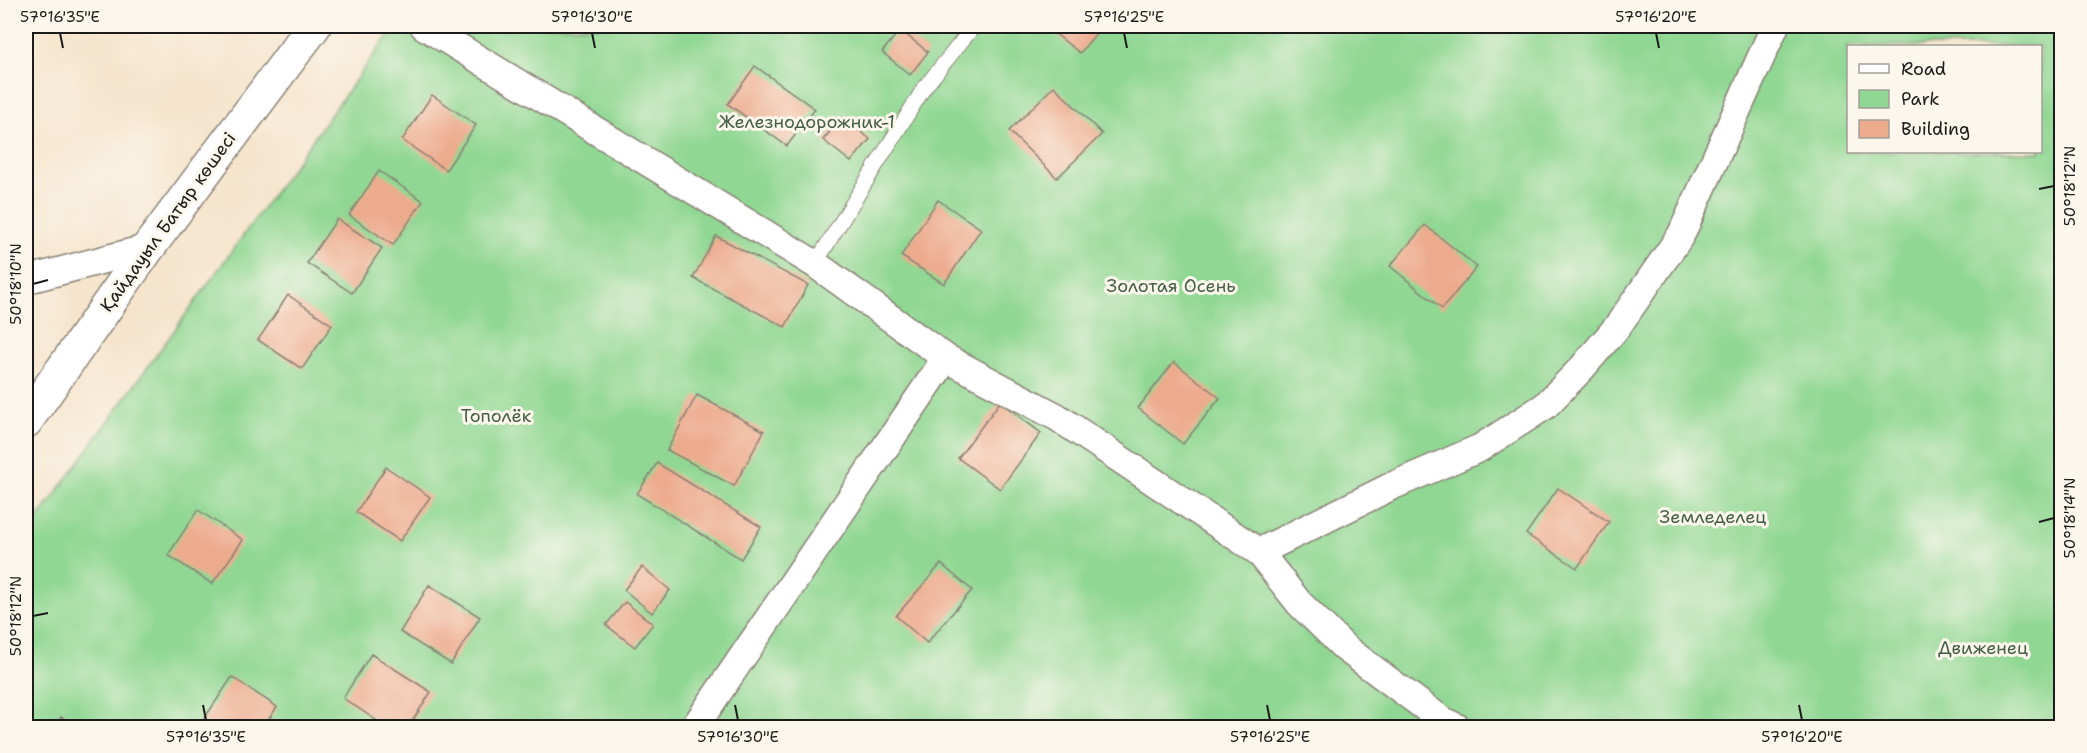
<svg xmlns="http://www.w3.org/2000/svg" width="2087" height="753" viewBox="0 0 2087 753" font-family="'Shantell Sans',sans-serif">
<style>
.green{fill:#8fd792;stroke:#567a57;stroke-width:1.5;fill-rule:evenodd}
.building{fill:#edab8e}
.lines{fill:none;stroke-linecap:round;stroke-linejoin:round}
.service-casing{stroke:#898074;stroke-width:16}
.minor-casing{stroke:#898074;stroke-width:30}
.tertiary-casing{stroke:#898074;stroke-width:36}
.service{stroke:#fff;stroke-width:14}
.minor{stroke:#fff;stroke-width:27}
.tertiary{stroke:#fff;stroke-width:33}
.ticks{fill:none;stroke:#1c1c1c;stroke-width:2}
.labels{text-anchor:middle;stroke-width:6;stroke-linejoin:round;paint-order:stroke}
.park-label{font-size:18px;fill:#445d45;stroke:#fbf7ec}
.street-label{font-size:18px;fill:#1c1c1c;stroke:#fbf7ec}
.neatline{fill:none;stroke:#1c1c1c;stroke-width:2}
.ticks-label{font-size:15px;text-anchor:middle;fill:#1c1c1c}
</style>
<rect width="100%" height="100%" fill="#fbf7ec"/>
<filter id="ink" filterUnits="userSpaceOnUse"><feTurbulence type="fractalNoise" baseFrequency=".0167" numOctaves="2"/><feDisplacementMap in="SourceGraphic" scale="12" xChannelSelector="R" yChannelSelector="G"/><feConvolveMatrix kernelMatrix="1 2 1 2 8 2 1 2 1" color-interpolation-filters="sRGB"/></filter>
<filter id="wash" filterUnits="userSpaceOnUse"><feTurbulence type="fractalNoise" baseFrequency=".008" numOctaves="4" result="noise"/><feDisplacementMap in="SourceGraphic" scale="24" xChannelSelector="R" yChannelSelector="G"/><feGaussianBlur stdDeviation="1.35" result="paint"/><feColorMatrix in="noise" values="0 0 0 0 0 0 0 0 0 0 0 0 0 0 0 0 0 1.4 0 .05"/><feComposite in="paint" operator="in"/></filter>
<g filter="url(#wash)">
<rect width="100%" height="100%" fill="#f6e4cc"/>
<!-- green -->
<path class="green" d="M 395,26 L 2061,26 L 2061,727 L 26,728 L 26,535 ZM 1848,46 L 2040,46 L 2040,152 L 1848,152 Z"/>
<g id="blocks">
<!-- building -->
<path class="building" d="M 1045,26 L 1102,26 L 1080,53 Z
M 900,30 L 928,52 L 910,75 L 882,52 Z
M 755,66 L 815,109 L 787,146 L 728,104 Z
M 1054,86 L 1102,134 L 1057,178 L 1009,131 Z
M 432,95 L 476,125 L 446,170 L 402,140 Z
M 842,117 L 870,139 L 851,162 L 823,140 Z
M 379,171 L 423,201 L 393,245 L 349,215 Z
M 938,200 L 981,229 L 944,284 L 901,256 Z
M 337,219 L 382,248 L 352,293 L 307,263 Z
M 1425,225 L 1477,267 L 1442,309 L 1390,266 Z
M 716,236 L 808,285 L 785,327 L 693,278 Z
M 288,295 L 332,325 L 302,369 L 258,340 Z
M 1174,362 L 1220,398 L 1183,444 L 1138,408 Z
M 697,395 L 764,431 L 734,486 L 667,450 Z
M 1000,402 L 1041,433 L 1000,489 L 958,458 Z
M 657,463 L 761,527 L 741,559 L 637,494 Z
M 386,467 L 430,497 L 400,541 L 356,512 Z
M 1558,488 L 1609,522 L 1577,568 L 1526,534 Z
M 198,510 L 243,540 L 212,584 L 168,555 Z
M 941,564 L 972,590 L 927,643 L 896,616 Z
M 642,567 L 670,590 L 652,613 L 624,590 Z
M 429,585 L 480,617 L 451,664 L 400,632 Z
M 625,602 L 653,624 L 635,647 L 606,625 Z
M 371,654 L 431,692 L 408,728 L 388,728 L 343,698 Z
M 232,677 L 277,707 L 263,728 L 211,728 L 202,722 Z
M 61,717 L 78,728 L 54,728 Z"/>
</g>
</g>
<g filter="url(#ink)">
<use href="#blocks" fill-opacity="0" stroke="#898074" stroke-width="1.5"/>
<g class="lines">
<defs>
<path id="service" d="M 815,264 L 924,88 L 974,26"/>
<path id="minor" d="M 424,26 L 815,264 L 946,358 L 1057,417 L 1259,552 L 1299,603 L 1345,648 L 1442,720 L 1458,728
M 26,280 L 148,248
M 1259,552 L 1392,486 L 1480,448 L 1545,406 L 1582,368 L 1617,327 L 1681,235 L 1775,26
M 694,728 L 946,358"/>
<path id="tertiary" d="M 26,421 L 148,248 L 314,26"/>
</defs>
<!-- service casing -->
<use href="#service" class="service-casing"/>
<!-- minor casing -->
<use href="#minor" class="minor-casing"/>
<!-- tertiary casing -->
<use href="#tertiary" class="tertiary-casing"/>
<!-- service -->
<use href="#service" class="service"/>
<!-- minor -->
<use href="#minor" class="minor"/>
<!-- tertiary -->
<use href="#tertiary" class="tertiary"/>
</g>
</g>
<!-- ticks -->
<path class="ticks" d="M 60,33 L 63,48M 592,33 L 595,48M 1124,33 L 1127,48M 1656,33 L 1659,48M 2039,189 L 2054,186M 33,284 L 48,280M 2039,522 L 2054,518M 33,616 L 48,613M 203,705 L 206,720M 735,705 L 738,720M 1267,705 L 1270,720M 1799,705 L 1802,720"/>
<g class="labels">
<!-- park labels -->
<g class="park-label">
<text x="807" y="128">Железнодорожник-1</text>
<text x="1171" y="292">Золотая Осень</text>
<text x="496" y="422">Тополёк</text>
<text x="1713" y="523">Земледелец</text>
<text x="1983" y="654">Движенец</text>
</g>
<!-- street labels -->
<g class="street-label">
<text transform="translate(168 222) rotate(-54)" y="6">Қайдауыл Батыр көшесі</text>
</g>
</g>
<!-- margin -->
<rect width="2087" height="753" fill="none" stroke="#fbf7ec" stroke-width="66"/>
<!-- legend -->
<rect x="1847" y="45" width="195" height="108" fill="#fbf7ec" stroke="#a29f99" stroke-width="1.5"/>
<rect x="1859" y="64" width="30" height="9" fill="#ffffff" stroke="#a29f99" stroke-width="1.5"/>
<text x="1901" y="75" font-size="18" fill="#1c1c1c">Road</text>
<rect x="1859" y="90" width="30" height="18" fill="#8fd792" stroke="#a29f99" stroke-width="1.5"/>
<text x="1901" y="105" font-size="18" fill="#1c1c1c">Park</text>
<rect x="1859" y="120" width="30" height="18" fill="#edab8e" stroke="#a29f99" stroke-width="1.5"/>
<text x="1901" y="135" font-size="18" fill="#1c1c1c">Building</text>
<rect x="33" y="33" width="2021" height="687" class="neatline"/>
<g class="ticks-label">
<text x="60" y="22">57°16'35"E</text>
<text x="592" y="22">57°16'30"E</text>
<text x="1124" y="22">57°16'25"E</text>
<text x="1656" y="22">57°16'20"E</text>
<text transform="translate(2070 186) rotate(-90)" y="5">50°18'12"N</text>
<text transform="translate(16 284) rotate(-90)" y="5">50°18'10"N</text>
<text transform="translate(2070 518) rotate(-90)" y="5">50°18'14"N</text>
<text transform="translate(16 616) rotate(-90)" y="5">50°18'12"N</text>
<text x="206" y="742">57°16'35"E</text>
<text x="738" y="742">57°16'30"E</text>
<text x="1270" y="742">57°16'25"E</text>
<text x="1802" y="742">57°16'20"E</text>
</g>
</svg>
